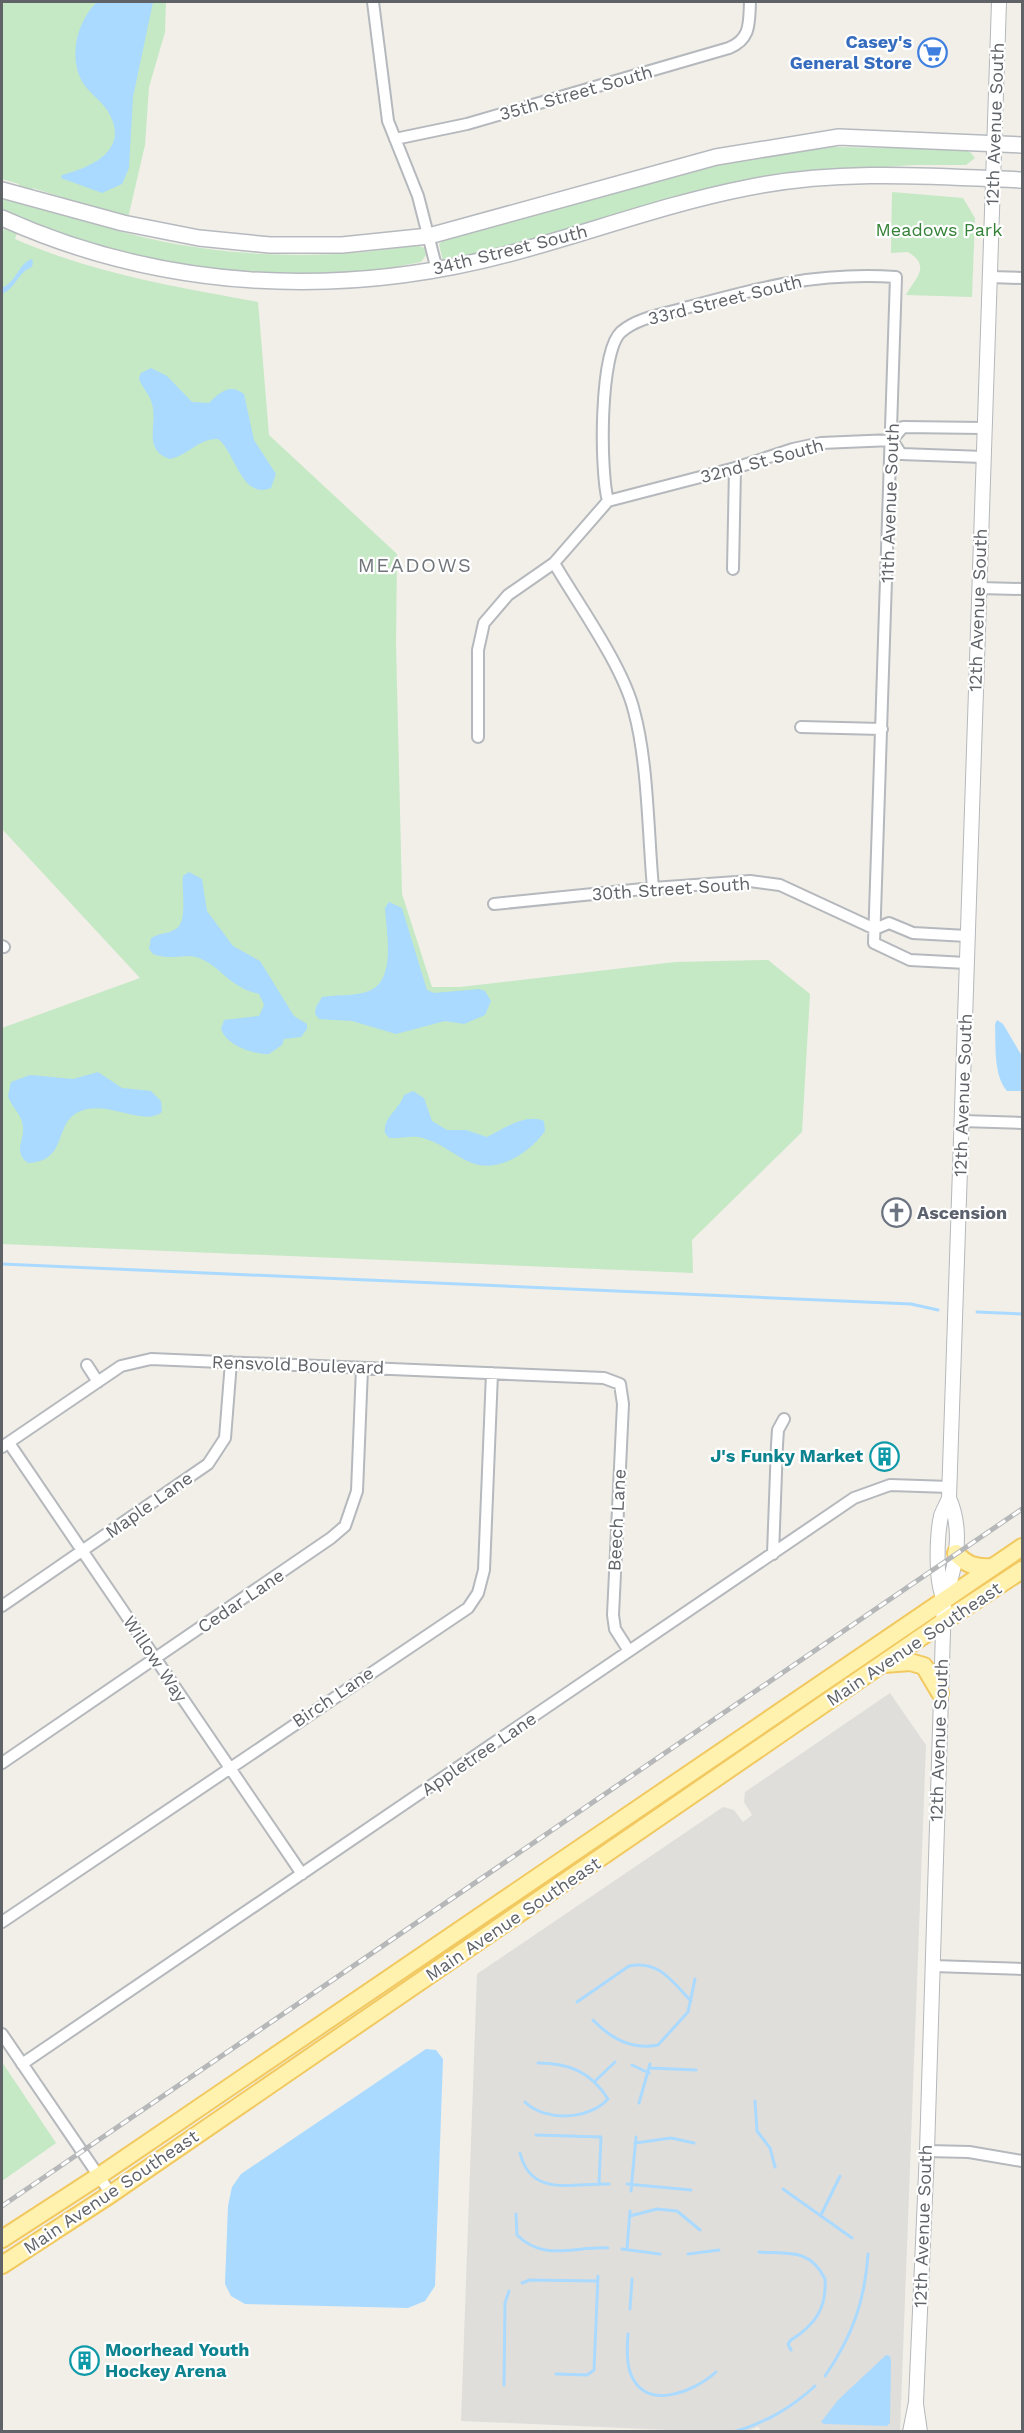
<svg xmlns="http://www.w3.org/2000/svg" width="1024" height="2433" viewBox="0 0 1024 2433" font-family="'Work Sans',sans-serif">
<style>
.industrial{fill:#e0deda}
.green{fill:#c5e8c5}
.water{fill:#aadaff}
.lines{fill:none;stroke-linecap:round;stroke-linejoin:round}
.stream{stroke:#aadaff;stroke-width:3}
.minor-casing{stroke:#b5b8bc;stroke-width:14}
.tertiary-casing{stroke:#b5b8bc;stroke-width:16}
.secondary-casing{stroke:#b6babf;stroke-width:18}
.primary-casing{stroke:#f2c960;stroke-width:20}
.minor{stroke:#fff;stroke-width:10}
.tertiary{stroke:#fff;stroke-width:14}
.secondary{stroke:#fff;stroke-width:15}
.primary{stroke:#fff2af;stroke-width:16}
.rail-casing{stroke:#b6b7b8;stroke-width:5}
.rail{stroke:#fff;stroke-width:3;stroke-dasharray:9;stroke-linecap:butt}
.labels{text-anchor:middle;stroke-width:4.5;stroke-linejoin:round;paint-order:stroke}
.shop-label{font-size:18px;font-weight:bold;fill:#366cbe;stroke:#fff;text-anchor:end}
.street-label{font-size:18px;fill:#5f6368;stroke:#fff}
.park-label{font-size:18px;fill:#348238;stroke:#fff}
.worship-label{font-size:18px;font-weight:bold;fill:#5b616d;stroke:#fff;text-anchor:start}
.culture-label{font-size:18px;font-weight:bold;fill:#0d838f;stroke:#fff;text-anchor:end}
.neighbourhood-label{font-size:20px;letter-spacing:1.5px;fill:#70757a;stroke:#fff}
</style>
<rect width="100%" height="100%" fill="#f1efe8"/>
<!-- industrial -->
<path class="industrial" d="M 890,1693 L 926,1745 L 900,2431 L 762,2432 L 758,2427 L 747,2431 L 693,2431 L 461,2421 L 477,1974 L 723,1807 L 734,1810 L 743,1822 L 752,1815 L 744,1802 L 745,1792 Z"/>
<!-- green -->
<path class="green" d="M 2,2 L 166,2 L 165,32 L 149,87 L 145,145 L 128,218 L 33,188 L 27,204 C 69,214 109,230 151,239 C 238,258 330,260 417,245 L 424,248 L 426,255 L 421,262 L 354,275 L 272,277 L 140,260 L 21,222 L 15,239 C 95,274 173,286 258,302 L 269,435 L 397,554 L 396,644 L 402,894 L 432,987 L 460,987 L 675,962 L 768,960 L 810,994 L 802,1132 L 692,1240 L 693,1273 L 2,1244 L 2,1028 L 140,978 L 2,829 L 2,234 L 9,216 L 2,212 L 2,199 L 14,201 L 19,184 L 2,179 Z
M 834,147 L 960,149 L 970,152 L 975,158 L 966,165 L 913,165 L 832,171 L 784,175 L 720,185 L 499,250 L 443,261 L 439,244 L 444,240 L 711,166 L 784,152 Z
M 892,192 L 963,198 L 975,218 L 972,297 L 906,295 C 915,278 932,267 908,252 L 891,253 Z
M 2,2062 L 56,2143 L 2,2181 Z"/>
<!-- water -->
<path class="water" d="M 97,2 L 153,2 L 133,97 L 129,168 L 122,184 L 102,193 L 61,178 L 62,175 C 93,167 132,149 107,110 C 101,101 92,95 85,86 C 67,61 76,22 97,2 Z
M 31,259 L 33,261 L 32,267 C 18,272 16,288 2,294 L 2,288 C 17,281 18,265 31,259 Z
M 151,368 L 167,376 L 192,402 L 209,403 C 220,392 230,383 244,394 L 254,440 L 276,474 L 271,488 C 241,500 235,451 218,439 C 199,438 187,456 170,459 C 142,450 158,425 152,404 C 150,394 141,387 139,378 L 141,373 Z
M 189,872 L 202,879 L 207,911 L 233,946 L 260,961 L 294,1016 L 307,1024 L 307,1029 L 301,1037 L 284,1039 L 282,1045 L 269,1054 C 253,1054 227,1046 221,1029 L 224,1020 L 259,1016 L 264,1005 L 259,994 C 227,986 222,967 199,958 C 186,953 172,961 153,954 L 149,949 L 151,938 C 159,933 167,934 174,930 C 189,924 181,889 183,876 Z
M 389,902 L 402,908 L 427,990 L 434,993 L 479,989 L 485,991 L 491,1001 L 485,1015 L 464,1024 L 445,1021 L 396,1034 L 352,1021 L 319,1019 L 315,1014 L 316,1007 L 322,997 C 337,994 354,997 369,991 C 397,981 386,929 385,908 Z
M 997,1020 L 1003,1024 L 1022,1056 L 1022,1091 L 1007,1091 C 993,1075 996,1044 995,1024 Z
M 98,1072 L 122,1088 L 151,1091 L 161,1101 L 162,1112 C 143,1127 109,1100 81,1111 C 52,1122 70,1161 28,1163 C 13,1152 24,1142 23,1127 C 22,1114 12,1108 8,1096 L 11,1082 L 30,1075 L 73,1079 Z
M 413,1091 L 424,1098 L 432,1121 L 447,1130 L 466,1130 L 487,1137 C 503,1129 526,1113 544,1121 L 545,1131 C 530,1153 498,1173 472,1163 C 456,1157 443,1144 426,1139 C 413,1134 402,1139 389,1138 L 385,1133 C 383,1117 399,1110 404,1095 Z
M 426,2049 L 436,2050 L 443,2059 L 435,2286 L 425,2301 L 408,2308 L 245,2304 L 231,2296 L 225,2284 L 228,2206 L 232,2187 L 241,2174 Z
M 886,2355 L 890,2356 L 891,2361 L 890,2423 L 887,2426 L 824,2424 L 821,2422 L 838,2400 Z"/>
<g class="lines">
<!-- stream -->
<path class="stream" d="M 2,1264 L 911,1304 L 938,1310
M 977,1312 L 1022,1314
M 577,2002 L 629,1966 C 659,1960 672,1981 691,2001
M 593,2020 C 610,2038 632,2050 658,2045 L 688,2012 L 695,1979
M 632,2065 L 649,2073
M 650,2068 L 696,2070
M 594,2082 L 615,2062
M 755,2101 L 757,2131 L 770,2148 L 775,2167
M 525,2102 C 545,2122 589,2120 608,2099 C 591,2072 569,2063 538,2063
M 639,2103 L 650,2064
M 536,2135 L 601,2137 L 599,2184
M 635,2143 L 671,2138 L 694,2143
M 520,2153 C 531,2198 573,2183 609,2184
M 627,2184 L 691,2190
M 783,2189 L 852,2238
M 631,2191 L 636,2137
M 516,2214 L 517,2235 C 544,2262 575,2246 608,2248
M 821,2215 L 840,2176
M 630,2216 L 657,2209 L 677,2211 L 700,2230
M 622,2249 L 660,2254
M 627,2249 L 630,2211
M 759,2252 C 788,2254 810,2248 825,2279 C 827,2308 815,2325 791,2340 L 788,2344 L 791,2350
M 688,2254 L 719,2250
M 522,2283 L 530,2280 L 597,2281
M 630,2309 L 632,2279
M 628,2334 C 627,2346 626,2360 630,2372 C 644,2413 694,2392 716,2372
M 556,2374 L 587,2375 L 594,2370 L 598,2276
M 825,2376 C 852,2337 865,2301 868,2254
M 504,2385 L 505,2303 L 509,2291
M 734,2432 C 766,2422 790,2409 815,2386"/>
<defs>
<path id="minor" d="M 373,2 L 388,121 L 418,196 L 437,270
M 395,139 L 467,124 L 729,48 C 751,39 749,23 750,2
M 990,277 L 1022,278
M 892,440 L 901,454 L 983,457
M 608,501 C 600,472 599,352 621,332 C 638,317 665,314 685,308 C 762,287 816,272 896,277 L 874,943 L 910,960 L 966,963
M 608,501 L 735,468 L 793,449 L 821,443 L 892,440 L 903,427 L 984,428
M 554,563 C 578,604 623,666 634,711 C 648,762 648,833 653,888
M 733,569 L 735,468
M 979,588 L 1022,589
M 801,727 L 882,729
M 478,737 L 478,650 L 484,623 L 508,595 L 554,563 L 608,501
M 494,904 L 653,888 L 750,881 L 780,885 L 875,929 L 889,923 L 913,933 L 967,936
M 2,946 L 4,947
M 962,1121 L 1022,1123
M 87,1365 L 98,1382
M 9,1443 L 302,1874
M 2,1447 L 121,1366 L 151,1359 L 604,1378 L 620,1384 L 623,1404 L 613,1615 L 615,1629 L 629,1651
M 773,1554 L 777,1445 L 778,1430 L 784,1419
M 2,1606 L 208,1464 L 225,1438 L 231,1362
M 2,1763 L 331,1538 L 345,1526 L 357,1491 L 362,1368
M 2,1922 L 468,1608 L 478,1593 L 484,1570 L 492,1373
M 933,1966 L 1022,1969
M 2,2034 L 111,2194
M 22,2064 L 854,1498 L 890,1485 L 950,1487
M 927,2151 L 969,2152 L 1022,2161"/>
<path id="tertiary" d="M 944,1599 C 956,1568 963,1530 949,1498
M 916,2404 L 920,2432
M 910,2432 L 916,2402 L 927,2151 L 944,1599 C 935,1582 937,1535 941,1516 C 943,1510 947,1504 949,1498 L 999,2"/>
<path id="secondary" d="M 2,190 L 123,223 L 199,238 L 270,245 L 342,245 L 429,236 L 716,157 L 839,137 L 1022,145
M 2,218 C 162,290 338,299 508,254 C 588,233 665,204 746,188 C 836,169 931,176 1022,180"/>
<path id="primary" d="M 956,1553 C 966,1565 976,1568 991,1567
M 884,1664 L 910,1662 L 924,1666 L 940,1693
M 2,2239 L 99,2176 L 1022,1547
M 2,2265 L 111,2194 L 943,1622 L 1022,1570"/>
</defs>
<!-- minor casing -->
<use href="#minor" class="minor-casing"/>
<!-- tertiary casing -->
<use href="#tertiary" class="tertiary-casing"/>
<!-- secondary casing -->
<use href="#secondary" class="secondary-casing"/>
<!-- primary casing -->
<use href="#primary" class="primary-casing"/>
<!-- minor -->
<use href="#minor" class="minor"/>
<!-- tertiary -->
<use href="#tertiary" class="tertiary"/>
<!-- secondary -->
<use href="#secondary" class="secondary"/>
<!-- primary -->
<use href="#primary" class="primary"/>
<defs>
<path id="rail" d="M 2,2206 L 1022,1509"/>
</defs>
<!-- rail casing -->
<use href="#rail" class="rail-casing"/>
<!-- rail -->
<use href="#rail" class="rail"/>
</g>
<!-- icons -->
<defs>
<symbol id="supermarket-ring" viewBox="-11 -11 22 22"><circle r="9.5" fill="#fff" stroke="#3f7fe0" stroke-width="1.5"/><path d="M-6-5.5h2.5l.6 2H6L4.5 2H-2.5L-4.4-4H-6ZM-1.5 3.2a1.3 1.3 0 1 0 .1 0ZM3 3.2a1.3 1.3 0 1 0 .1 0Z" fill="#3f7fe0"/></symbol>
<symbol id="church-ring" viewBox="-11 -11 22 22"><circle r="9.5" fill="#fff" stroke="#6b7280" stroke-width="1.5"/><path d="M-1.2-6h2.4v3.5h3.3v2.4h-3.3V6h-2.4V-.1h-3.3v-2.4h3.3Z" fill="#6b7280"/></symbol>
<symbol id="building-ring" viewBox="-11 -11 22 22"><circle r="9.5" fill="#fff" stroke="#0f9aa8" stroke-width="1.5"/><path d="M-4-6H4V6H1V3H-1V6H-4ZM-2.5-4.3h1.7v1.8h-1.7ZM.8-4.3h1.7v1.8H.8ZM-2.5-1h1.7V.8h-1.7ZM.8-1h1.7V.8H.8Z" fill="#0f9aa8"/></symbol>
</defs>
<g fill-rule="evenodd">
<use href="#supermarket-ring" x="916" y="36" width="33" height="33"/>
<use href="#church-ring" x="880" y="1196" width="33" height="33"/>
<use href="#building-ring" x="868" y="1440" width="33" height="33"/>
<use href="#building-ring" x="68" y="2344" width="33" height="33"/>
</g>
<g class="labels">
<!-- shop labels -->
<g class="shop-label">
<text x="912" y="48">Casey's<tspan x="912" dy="21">General Store</tspan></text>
</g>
<!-- street labels -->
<g class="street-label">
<text transform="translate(576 93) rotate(-16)" y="6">35th Street South</text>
<text transform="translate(995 124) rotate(-88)" y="6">12th Avenue South</text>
<text transform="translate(510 250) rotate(-14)" y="6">34th Street South</text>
<text transform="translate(725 300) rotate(-14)" y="6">33rd Street South</text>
<text transform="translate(762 461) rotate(-15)" y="6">32nd St South</text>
<text transform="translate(890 503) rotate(-88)" y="6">11th Avenue South</text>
<text transform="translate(978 610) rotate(-88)" y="6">12th Avenue South</text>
<text transform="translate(671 889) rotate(-4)" y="6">30th Street South</text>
<text transform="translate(963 1095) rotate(-88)" y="6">12th Avenue South</text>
<text transform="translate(298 1365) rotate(2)" y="6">Rensvold Boulevard</text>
<text transform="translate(149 1505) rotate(-35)" y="6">Maple Lane</text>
<text transform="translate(617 1520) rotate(-87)" y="6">Beech Lane</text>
<text transform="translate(241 1601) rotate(-34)" y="6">Cedar Lane</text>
<text transform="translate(914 1644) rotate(-34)" y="6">Main Avenue Southeast</text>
<text transform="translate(155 1659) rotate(56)" y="6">Willow Way</text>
<text transform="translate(333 1697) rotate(-34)" y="6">Birch Lane</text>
<text transform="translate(939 1740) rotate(-88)" y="6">12th Avenue South</text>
<text transform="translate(479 1754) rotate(-34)" y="6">Appletree Lane</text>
<text transform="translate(513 1919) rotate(-34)" y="6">Main Avenue Southeast</text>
<text transform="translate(111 2192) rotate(-34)" y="6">Main Avenue Southeast</text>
<text transform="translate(923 2226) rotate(-88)" y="6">12th Avenue South</text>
</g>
<!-- park labels -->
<g class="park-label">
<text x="939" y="236">Meadows Park</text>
</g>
<!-- worship labels -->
<g class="worship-label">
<text x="917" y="1219">Ascension</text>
</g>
<!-- culture labels -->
<g class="culture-label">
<text x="863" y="1462">J's Funky Market</text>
<text x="105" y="2356" text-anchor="start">Moorhead Youth<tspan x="105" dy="21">Hockey Arena</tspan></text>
</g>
<!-- neighbourhood labels -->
<g class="neighbourhood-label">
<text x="415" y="572">MEADOWS</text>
</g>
</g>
<!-- border -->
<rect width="1024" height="2433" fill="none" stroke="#5f6368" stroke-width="6"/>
</svg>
